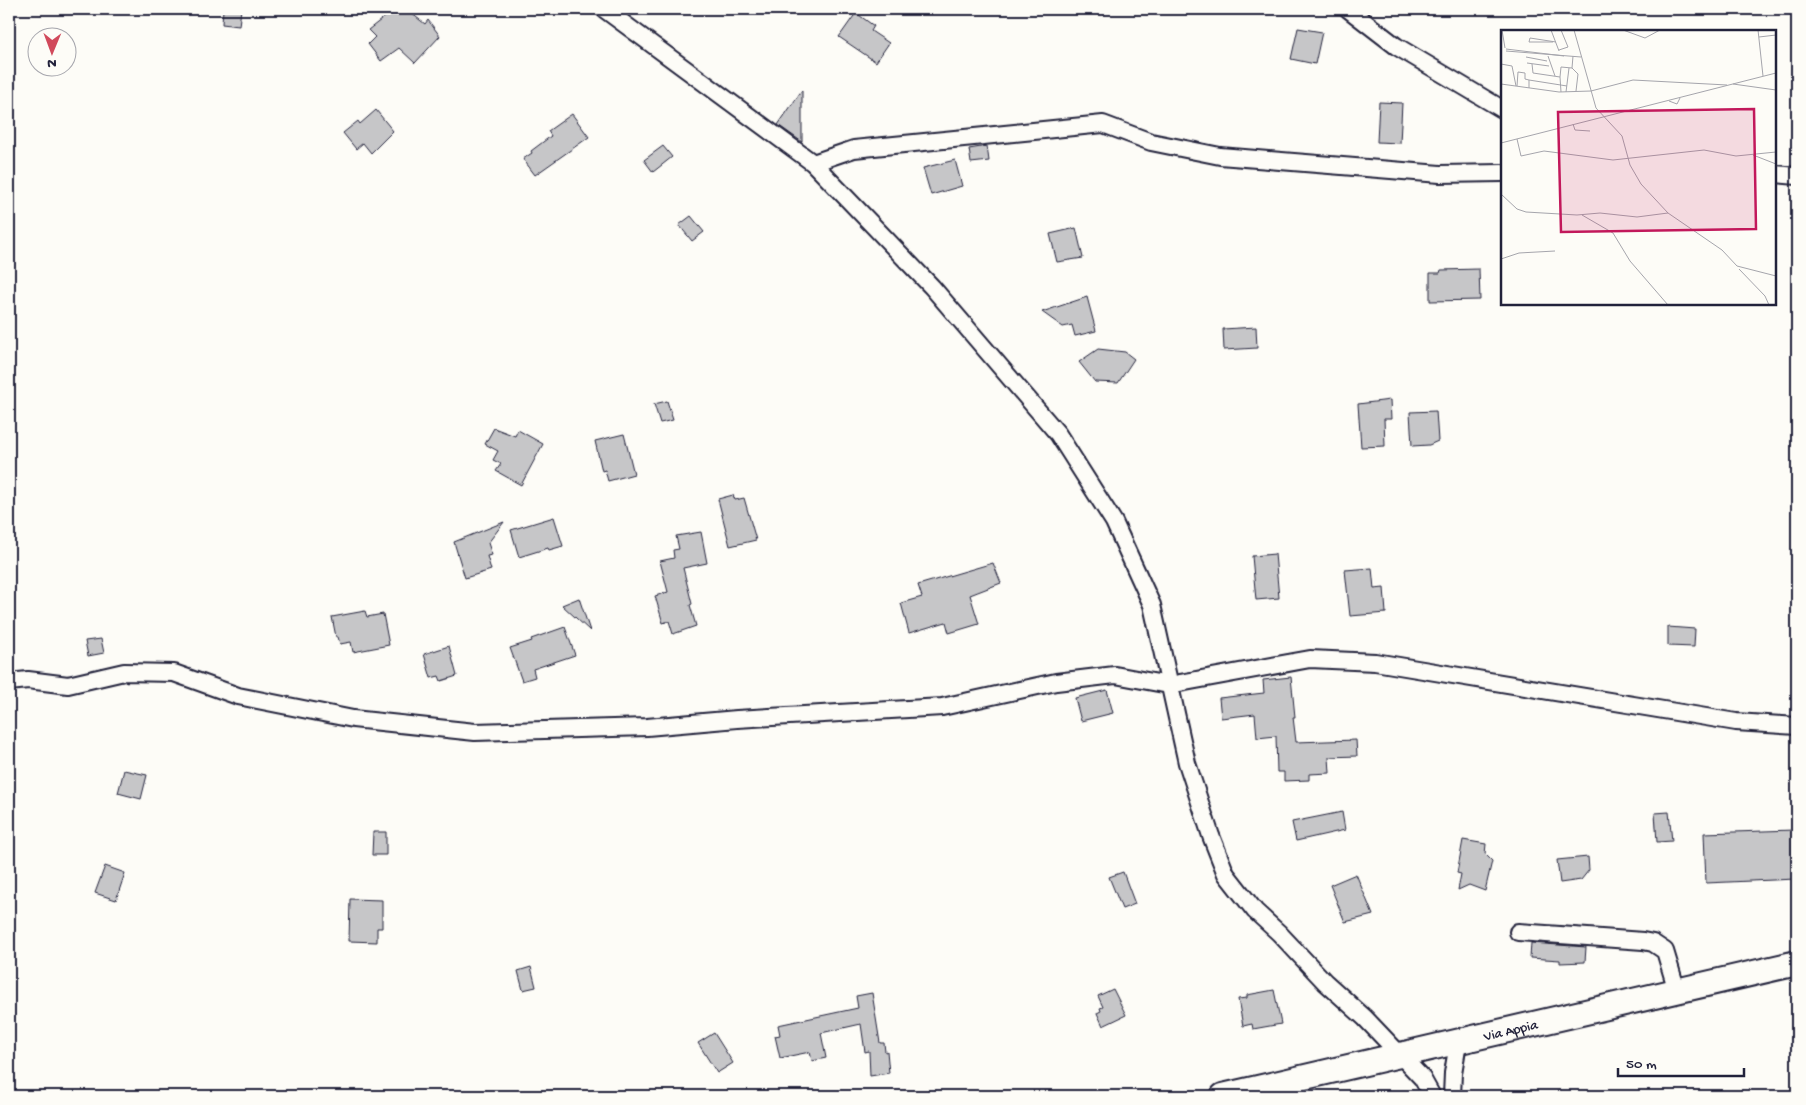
<svg xmlns="http://www.w3.org/2000/svg" width="1806" height="1105" viewBox="0 0 1806 1105" font-family="'Gochi Hand',sans-serif">
<style>
.building{fill:#c6c6c8;stroke:#22223b}
.lines{fill:none;stroke-linecap:round;stroke-linejoin:round}
.street-casing{stroke:#22223b;stroke-width:20}
.secondary-casing{stroke:#22223b;stroke-width:28}
.street{stroke:#fdfcf7;stroke-width:16}
.secondary{stroke:#fdfcf7;stroke-width:24}
.labels{text-anchor:middle;stroke-width:5;stroke-linejoin:round;paint-order:stroke}
.street-label{font-size:14px;fill:#22223b;stroke:#fdfcf7}
.inset-road{fill:none;stroke:#a5a5ac;stroke-width:1}
.view{fill:#c2185b;fill-opacity:0.15;stroke:#c2185b;stroke-width:2.5}
.inset-edge{fill:none;stroke:#22223b;stroke-width:2.5}
</style>
<rect width="100%" height="100%" fill="#fdfcf7"/>
<filter id="ink" filterUnits="userSpaceOnUse"><feTurbulence type="fractalNoise" baseFrequency=".02" numOctaves="2"/><feDisplacementMap in="SourceGraphic" scale="10" xChannelSelector="R" yChannelSelector="G"/><feConvolveMatrix kernelMatrix="1 2 1 2 8 2 1 2 1" color-interpolation-filters="sRGB"/></filter>
<g filter="url(#ink)">
<!-- building -->
<path class="building" d="M 223,9 L 241,9 L 239,26 L 222,24 Z
M 395,9 L 406,9 L 425,24 L 428,20 L 440,36 L 415,63 L 399,48 L 381,61 L 368,44 L 375,37 L 368,30 Z
M 856,13 L 874,26 L 871,31 L 889,43 L 876,62 L 839,37 Z
M 1298,28 L 1322,32 L 1315,64 L 1291,59 Z
M 802,90 L 802,142 L 778,125 Z
M 1379,102 L 1402,103 L 1400,143 L 1377,142 Z
M 376,110 L 393,131 L 371,153 L 363,143 L 356,149 L 343,133 L 358,121 L 360,124 Z
M 572,114 L 589,137 L 535,175 L 523,159 L 532,153 L 531,151 L 551,136 L 548,131 Z
M 663,146 L 672,157 L 653,172 L 644,160 Z
M 987,146 L 989,161 L 971,163 L 969,149 Z
M 955,160 L 962,186 L 931,195 L 923,168 Z
M 691,216 L 704,232 L 692,241 L 679,225 Z
M 1076,228 L 1083,258 L 1057,262 L 1050,234 Z
M 1479,269 L 1480,300 L 1430,301 L 1430,273 L 1440,273 L 1441,270 Z
M 1087,297 L 1096,331 L 1075,336 L 1072,325 L 1063,327 L 1042,312 Z
M 1256,327 L 1257,348 L 1224,350 L 1223,329 Z
M 1098,349 L 1125,352 L 1134,359 L 1118,383 L 1095,382 L 1079,362 Z
M 1390,400 L 1391,419 L 1384,419 L 1385,446 L 1361,447 L 1358,404 Z
M 667,401 L 673,420 L 660,423 L 654,404 Z
M 1436,411 L 1438,441 L 1429,445 L 1412,446 L 1410,412 Z
M 494,428 L 515,436 L 518,430 L 543,444 L 521,485 L 496,471 L 501,464 L 493,460 L 498,451 L 485,444 Z
M 624,434 L 634,474 L 608,481 L 605,470 L 602,471 L 595,441 Z
M 733,495 L 735,500 L 744,498 L 756,540 L 730,546 L 718,499 Z
M 554,517 L 563,546 L 549,550 L 548,548 L 519,557 L 511,530 Z
M 504,522 L 488,543 L 492,555 L 487,556 L 491,570 L 465,578 L 454,542 Z
M 701,532 L 707,563 L 683,568 L 692,604 L 690,605 L 696,626 L 673,634 L 669,621 L 663,623 L 655,596 L 668,592 L 660,561 L 674,558 L 673,550 L 679,549 L 676,536 Z
M 1275,554 L 1279,598 L 1256,600 L 1252,556 Z
M 993,563 L 1001,583 L 970,595 L 979,624 L 949,633 L 946,622 L 909,633 L 901,603 L 922,597 L 918,585 Z
M 1372,568 L 1374,589 L 1384,588 L 1386,613 L 1350,616 L 1345,570 Z
M 579,598 L 590,631 L 562,605 Z
M 365,611 L 367,617 L 383,614 L 389,645 L 353,652 L 351,642 L 340,644 L 338,637 L 336,637 L 332,617 Z
M 565,627 L 575,655 L 533,669 L 535,677 L 522,681 L 510,648 L 532,641 L 531,639 Z
M 1668,627 L 1695,629 L 1694,647 L 1668,646 Z
M 101,639 L 104,653 L 88,656 L 85,641 Z
M 449,646 L 457,676 L 441,681 L 439,676 L 431,678 L 424,654 Z
M 1291,677 L 1295,717 L 1293,717 L 1296,742 L 1356,740 L 1357,756 L 1329,757 L 1330,773 L 1309,774 L 1309,780 L 1284,781 L 1284,772 L 1277,772 L 1276,736 L 1257,738 L 1255,714 L 1221,718 L 1219,698 L 1264,693 L 1263,680 Z
M 1107,690 L 1113,713 L 1081,721 L 1075,698 Z
M 124,770 L 147,775 L 141,799 L 118,793 Z
M 1342,812 L 1345,830 L 1296,841 L 1292,822 Z
M 1669,812 L 1672,841 L 1657,842 L 1655,813 Z
M 1794,830 L 1796,879 L 1706,883 L 1704,833 Z
M 373,832 L 386,832 L 386,855 L 372,855 Z
M 1463,840 L 1486,844 L 1485,854 L 1492,861 L 1485,891 L 1469,885 L 1458,890 L 1461,874 L 1457,873 Z
M 1588,857 L 1589,870 L 1581,880 L 1560,883 L 1557,860 Z
M 105,866 L 125,873 L 116,900 L 95,893 Z
M 1123,872 L 1135,904 L 1122,909 L 1109,877 Z
M 1356,874 L 1373,915 L 1345,922 L 1330,885 Z
M 350,899 L 382,900 L 382,928 L 377,928 L 377,942 L 349,941 Z
M 1531,943 L 1586,947 L 1585,962 L 1560,963 L 1560,960 L 1530,958 Z
M 531,967 L 536,987 L 523,990 L 518,971 Z
M 1113,989 L 1126,1015 L 1103,1026 L 1097,1013 L 1101,1011 L 1100,1008 L 1103,1007 L 1098,996 Z
M 1274,990 L 1281,1024 L 1253,1029 L 1252,1024 L 1243,1026 L 1238,999 L 1247,998 L 1247,995 Z
M 872,993 L 880,1043 L 884,1043 L 885,1052 L 887,1051 L 889,1073 L 870,1076 L 869,1051 L 865,1052 L 861,1024 L 821,1033 L 826,1058 L 812,1061 L 810,1052 L 780,1058 L 775,1036 L 780,1035 L 778,1025 L 858,1008 L 856,996 Z
M 714,1033 L 733,1063 L 717,1073 L 698,1043 Z"/>
<g class="lines">
<defs>
<path id="street" d="M 604,9 L 813,163 L 932,287 L 1058,434 L 1114,522 L 1152,605 L 1187,763 L 1211,836 L 1226,874 L 1255,911 L 1279,933 L 1325,982 L 1365,1018 L 1422,1078 L 1432,1096
M 1348,9 L 1396,46 L 1502,109
M 813,163 L 854,149 L 1103,124 L 1151,142 L 1220,156 L 1440,174 L 1502,173
M 1775,174 L 1797,176
M 9,682 L 28,680 L 68,685 L 124,672 L 174,673 L 238,696 L 353,719 L 475,732 L 647,727 L 737,719 L 942,707 L 1056,682 L 1115,675 L 1169,685 L 1310,659 L 1375,662 L 1736,722 L 1797,726
M 1518,932 L 1643,941 L 1653,943 L 1665,951 L 1677,991
M 1452,1096 L 1453,1073 L 1458,1043"/>
<g id="secondary">
<path id="s1" d="M 1223,1096 L 1797,963"/>
</g>
</defs>
<!-- street casing -->
<use href="#street" class="street-casing"/>
<!-- secondary casing -->
<use href="#secondary" class="secondary-casing"/>
<!-- street -->
<use href="#street" class="street"/>
<!-- secondary -->
<use href="#secondary" class="secondary"/>
</g>
</g>
<g class="labels">
<!-- street labels -->
<g class="street-label">
<text dy="5" stroke="none"><textPath href="#s1" startOffset="295">Via Appia</textPath></text>
</g>
</g>
<!-- overview -->
<g transform="translate(1501 30)">
<rect width="275" height="275" fill="#fdfcf7"/>
<path class="inset-road" d="M 1,0 L 4,18M 50,0 L 58,21M 73,0 L 95,78 L 121,106 L 129,135 L 140,154 L 167,183 L 221,220 L 236,236 L 275,246M 122,0 L 144,8 L 159,0M 257,0 L 262,46M 258,7 L 275,5M 52,12 L 28,12 L 29,8 L 55,12M 5,19 L 63,26M 58,20 L 67,17 L 60,0M 5,21 L 80,27M 47,26 L 54,46M 25,27 L 46,31M 26,33 L 48,36M 0,34 L 11,36 L 15,56M 31,34 L 32,43 L 59,47 L 60,62M 71,38 L 77,44 L 75,61M 59,47 L 60,37 L 71,38 L 72,26M 0,54 L 58,62 L 90,61 L 132,50 L 226,55M 232,54 L 275,60M 16,56 L 17,42 L 24,43 L 24,49 L 28,50M 28,58 L 28,50 L 66,56M 65,62 L 68,38M 168,71 L 176,74 L 179,68M 72,94 L 74,100 L 89,101M 16,109 L 20,126 L 43,121 L 112,130 L 203,120 L 235,126 L 275,122M 0,113 L 275,43M 252,125 L 275,134M 0,164 L 16,179 L 25,182 L 76,185 L 99,183 L 136,187 L 167,183M 81,185 L 112,203 L 129,231 L 167,275M 0,229 L 18,223 L 54,221M 238,239 L 264,266 L 268,275"/>
<path class="view" d="M 253,79 L 255,199 L 60,202 L 57,82 Z"/>
<rect width="275" height="275" class="inset-edge"/>
</g>
<!-- margin -->
<rect width="1806" height="1105" fill="none" stroke="#fdfcf7" stroke-width="30"/>
<rect x="15" y="15" width="1776" height="1075" fill="none" stroke="#22223b" stroke-width="2" filter="url(#ink)"/>
<!-- north arrow -->
<g transform="translate(52 52) rotate(181)"><circle r="24" fill="#fdfcf7" stroke="#a5a5ac"/>
<path d="M0-4L9 19L0 12L-9 19Z" fill="#d1495b"/>
<text y="-8" font-size="14" font-weight="bold" text-anchor="middle" fill="#22223b">N</text>
</g>
<!-- scale -->
<path d="M1618 1068v8h126v-8" fill="none" stroke="#22223b" stroke-width="2.5"/>
<text x="1626" y="1068" font-size="15" fill="#22223b" stroke="#fdfcf7" stroke-width="4" paint-order="stroke">50 m</text>
</svg>
